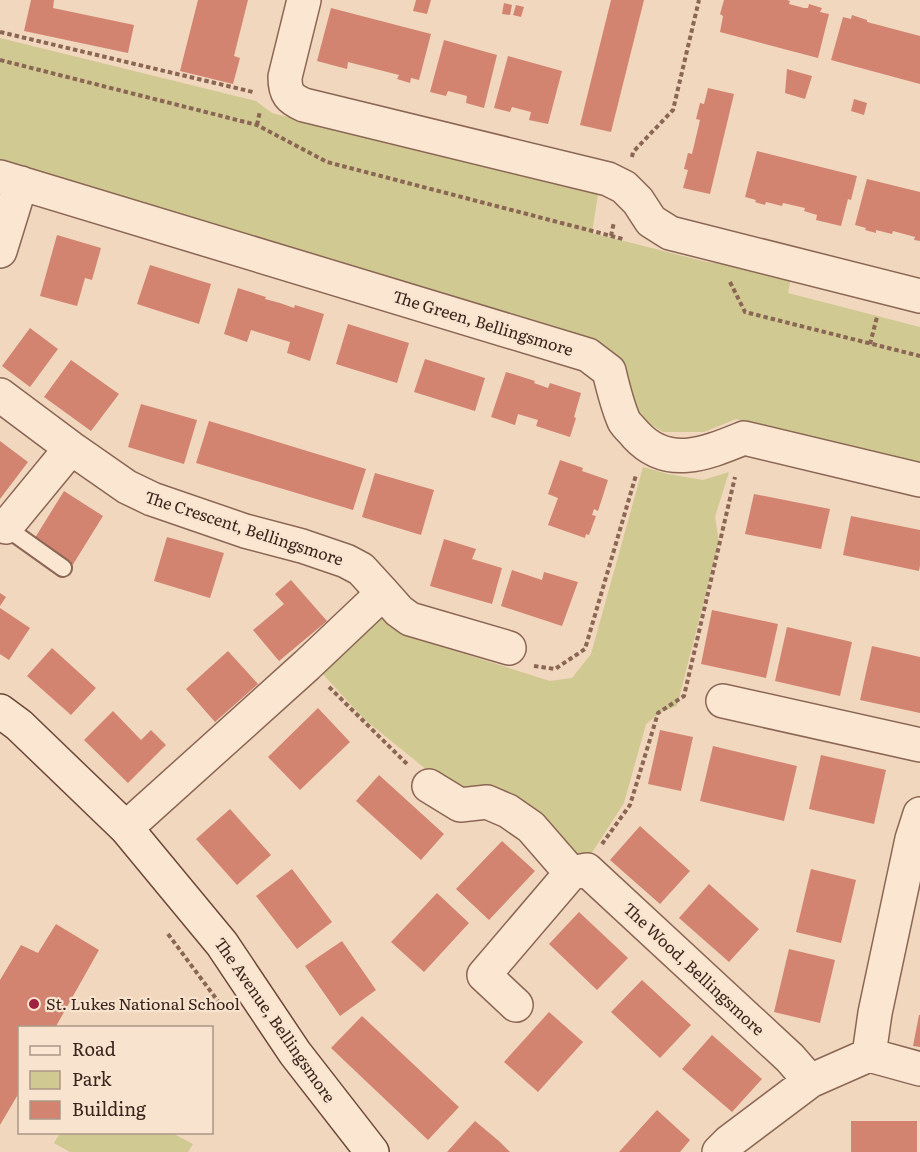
<svg xmlns="http://www.w3.org/2000/svg" width="920" height="1152" viewBox="0 0 920 1152" font-family="Literata,serif">
<style>
.green{fill:#d0c991}
.building{fill:#d28471}
.lines{fill:none;stroke-linecap:round;stroke-linejoin:round}
.lane-casing{stroke:#8b6655;stroke-width:20}
.street-casing{stroke:#8b6655;stroke-width:36}
.secondary-casing{stroke:#6c4739;stroke-width:36}
.path{stroke:#8b6655;stroke-width:4;stroke-dasharray:4.5 3;stroke-linecap:butt}
.lane{stroke:#fbe6d2;stroke-width:16}
.street{stroke:#fbe6d2;stroke-width:33}
.secondary{stroke:#fbe6d2;stroke-width:33}
.poi-dot{fill:#9e213d;stroke:#f8e3ce;stroke-width:2}
.labels{text-anchor:middle;stroke-width:4.5;stroke-linejoin:round;paint-order:stroke}
.street-label{font-size:16px;fill:#39231b;stroke:#f8e3ce}
.poi-label{font-size:16px;fill:#39231b;stroke:#f8e3ce;text-anchor:start}
</style>
<rect width="100%" height="100%" fill="#f1d7be"/>
<!-- green -->
<path class="green" d="M 0,38 L 256,101 L 272,113 L 598,194 L 592,233 L 707,262 L 732,265 L 791,277 L 788,293 L 920,327 L 920,462 L 736,419 L 704,432 L 663,432 L 636,415 L 588,340 L 0,160 Z
M 643,467 L 668,474 L 703,480 L 729,472 L 715,517 L 719,542 L 677,706 L 661,712 L 646,724 L 624,803 L 584,865 L 427,770 L 364,719 L 321,672 L 379,615 L 436,645 L 550,681 L 572,678 L 591,654 Z
M 172,1133 L 193,1144 L 188,1152 L 70,1152 L 54,1143 L 60,1133 Z"/>
<!-- building -->
<path class="building" d="M 31,0 L 54,0 L 53,8 L 134,25 L 128,53 L 24,31 Z
M 198,0 L 248,0 L 234,56 L 240,58 L 233,84 L 180,71 Z
M 416,0 L 431,0 L 427,14 L 413,11 Z
M 611,0 L 644,0 L 611,132 L 580,125 Z
M 724,0 L 787,0 L 790,1 L 789,4 L 804,8 L 808,8 L 809,4 L 822,8 L 820,12 L 829,14 L 818,58 L 720,32 L 723,16 L 720,14 Z
M 504,3 L 512,5 L 510,15 L 502,14 Z
M 516,5 L 524,7 L 521,17 L 513,15 Z
M 331,8 L 431,34 L 419,80 L 411,78 L 410,83 L 397,79 L 399,75 L 348,62 L 347,69 L 317,61 Z
M 852,15 L 867,20 L 867,22 L 920,36 L 920,84 L 831,60 L 843,17 L 851,19 Z
M 444,40 L 497,55 L 484,108 L 466,103 L 467,96 L 448,91 L 446,96 L 430,92 Z
M 508,56 L 562,71 L 548,124 L 529,120 L 531,112 L 512,107 L 510,112 L 494,108 Z
M 787,69 L 812,76 L 805,99 L 785,93 Z
M 708,88 L 734,94 L 710,194 L 683,188 L 688,170 L 684,169 L 688,153 L 692,154 L 700,120 L 696,119 L 700,103 L 704,104 Z
M 854,99 L 867,103 L 864,115 L 851,111 Z
M 757,151 L 857,176 L 851,200 L 848,199 L 841,226 L 816,220 L 817,215 L 804,211 L 805,208 L 783,203 L 782,206 L 766,202 L 765,205 L 755,202 L 756,200 L 745,197 Z
M 867,179 L 920,192 L 920,241 L 914,240 L 915,237 L 893,231 L 892,234 L 876,230 L 876,233 L 865,230 L 866,228 L 855,225 Z
M 57,235 L 101,248 L 92,280 L 85,278 L 77,306 L 40,296 Z
M 150,265 L 211,284 L 199,324 L 137,304 Z
M 238,288 L 266,297 L 265,299 L 280,303 L 294,308 L 295,305 L 324,314 L 310,361 L 287,353 L 290,342 L 251,330 L 247,342 L 224,334 Z
M 348,324 L 409,343 L 397,383 L 336,364 Z
M 30,328 L 58,349 L 30,387 L 2,366 Z
M 425,359 L 485,378 L 475,411 L 414,392 Z
M 71,360 L 119,394 L 91,431 L 44,397 Z
M 506,372 L 535,381 L 534,383 L 548,388 L 550,383 L 581,393 L 574,417 L 576,418 L 570,437 L 536,426 L 538,420 L 518,414 L 515,425 L 491,417 Z
M 141,404 L 197,420 L 184,464 L 128,447 Z
M 209,421 L 366,469 L 353,510 L 196,463 Z
M 0,441 L 28,462 L 0,499 Z
M 560,460 L 583,468 L 582,471 L 608,480 L 598,511 L 594,509 L 592,515 L 596,516 L 589,535 L 586,534 L 585,538 L 548,525 L 558,498 L 548,494 Z
M 375,473 L 434,490 L 421,535 L 362,517 Z
M 64,491 L 103,516 L 72,566 L 33,541 Z
M 754,494 L 830,509 L 821,549 L 745,534 Z
M 851,516 L 920,530 L 920,565 L 919,571 L 843,555 Z
M 167,537 L 224,553 L 210,598 L 154,581 Z
M 444,539 L 476,549 L 472,559 L 502,568 L 492,604 L 430,586 Z
M 512,570 L 542,580 L 544,572 L 578,582 L 562,626 L 501,606 Z
M 291,580 L 327,621 L 279,661 L 253,630 L 284,604 L 275,594 Z
M 0,593 L 6,597 L 0,606 Z
M 0,608 L 30,628 L 9,660 L 0,654 Z
M 712,610 L 778,624 L 766,678 L 701,664 Z
M 787,627 L 852,642 L 840,696 L 775,681 Z
M 872,646 L 920,657 L 920,713 L 860,700 Z
M 52,648 L 96,688 L 71,715 L 27,676 Z
M 228,651 L 258,684 L 215,722 L 186,689 Z
M 318,708 L 350,742 L 300,790 L 268,757 Z
M 113,711 L 141,740 L 151,730 L 166,745 L 128,783 L 84,740 Z
M 660,730 L 693,737 L 681,791 L 648,784 Z
M 713,746 L 797,766 L 784,821 L 700,801 Z
M 821,755 L 886,770 L 874,824 L 809,809 Z
M 379,775 L 444,834 L 421,860 L 356,801 Z
M 230,809 L 271,855 L 237,885 L 196,839 Z
M 640,826 L 690,871 L 660,904 L 610,860 Z
M 502,841 L 535,871 L 489,920 L 456,889 Z
M 292,869 L 332,922 L 297,949 L 256,896 Z
M 811,869 L 856,880 L 841,943 L 796,932 Z
M 709,884 L 759,929 L 729,962 L 679,918 Z
M 437,893 L 469,923 L 424,972 L 391,942 Z
M 579,912 L 628,958 L 597,990 L 549,944 Z
M 56,924 L 99,950 L 55,1028 L 20,1028 L 20,1091 L 0,1125 L 0,980 L 21,945 L 38,953 Z
M 342,941 L 376,990 L 340,1016 L 305,966 Z
M 789,949 L 835,960 L 820,1023 L 774,1012 Z
M 642,980 L 691,1025 L 660,1058 L 611,1012 Z
M 549,1012 L 583,1042 L 538,1092 L 504,1062 Z
M 919,1015 L 920,1015 L 920,1047 L 913,1046 Z
M 362,1016 L 459,1107 L 428,1140 L 331,1048 Z
M 712,1035 L 762,1079 L 732,1112 L 682,1069 Z
M 657,1110 L 690,1140 L 680,1152 L 619,1152 Z
M 475,1121 L 500,1142 L 510,1152 L 447,1152 Z
M 851,1121 L 917,1121 L 917,1152 L 851,1152 Z"/>
<g class="lines">
<defs>
<path id="lane" d="M 1,524 L 63,568"/>
<path id="street" d="M 304,0 L 285,77 C 285,94 290,99 304,105 L 608,179 L 624,187 L 638,201 L 651,221 L 670,233 L 920,296
M 0,177 L 588,355 L 609,371 C 613,388 617,405 624,421 C 627,426 632,430 636,435 C 668,470 707,453 744,438 L 920,480
M 0,251 L 21,183
M 0,395 L 71,448 L 127,487 L 152,499 L 245,531 L 302,546 L 346,561 L 361,569 L 383,593 L 307,665 L 126,828
M 6,527 L 71,448
M 383,593 L 399,611 L 410,619 L 509,648
M 723,701 L 920,745
M 429,786 L 460,805 L 487,802 L 508,811 L 531,827 L 571,873 L 484,975 L 516,1005
M 571,873 L 587,870 L 790,1058 L 810,1081
M 869,1055 L 875,1013 L 912,839 L 920,814
M 719,1152 L 729,1142 L 810,1081 L 869,1055 L 920,1069"/>
<path id="secondary" d="M 0,711 L 19,725 L 126,828 L 222,944 L 295,1053 L 372,1152"/>
</defs>
<!-- lane casing -->
<use href="#lane" class="lane-casing"/>
<!-- street casing -->
<use href="#street" class="street-casing"/>
<!-- secondary casing -->
<use href="#secondary" class="secondary-casing"/>
<!-- path -->
<path class="path" d="M 0,32 L 253,92
M 0,60 L 257,125 L 327,162 L 623,239
M 257,125 L 260,111
M 632,157 L 633,152 L 673,110 L 699,0
M 611,236 L 614,222
M 730,282 L 745,312 L 920,356
M 870,344 L 877,317
M 534,666 L 555,669 L 585,649 L 636,475
M 329,687 L 407,764
M 602,844 L 630,805 L 658,713 L 684,696 L 735,477
M 168,934 L 223,1008"/>
<!-- lane -->
<use href="#lane" class="lane"/>
<!-- street -->
<use href="#street" class="street"/>
<!-- secondary -->
<use href="#secondary" class="secondary"/>
</g>
<!-- markers -->
<circle class="poi-dot" cx="34" cy="1004" r="6"/>
<g class="labels">
<!-- street labels -->
<g class="street-label">
<text transform="translate(483 323) rotate(17)" y="6">The Green, Bellingsmore</text>
<text transform="translate(244 528) rotate(18)" y="6">The Crescent, Bellingsmore</text>
<text transform="translate(694 969) rotate(43)" y="6">The Wood, Bellingsmore</text>
<text transform="translate(275 1020) rotate(55)" y="6">The Avenue, Bellingsmore</text>
</g>
<!-- poi labels -->
<g class="poi-label">
<text x="46" y="1010">St. Lukes National School</text>
</g>
</g>
<!-- legend -->
<rect x="18" y="1026" width="195" height="108" fill="#f8e3ce" stroke="#ac9686" stroke-width="1.5"/>
<rect x="30" y="1046" width="30" height="9" fill="#fbe6d2" stroke="#ac9686" stroke-width="1.5"/>
<text x="72" y="1056" font-size="18" fill="#39231b">Road</text>
<rect x="30" y="1071" width="30" height="18" fill="#d0c991" stroke="#ac9686" stroke-width="1.5"/>
<text x="72" y="1086" font-size="18" fill="#39231b">Park</text>
<rect x="30" y="1101" width="30" height="18" fill="#d28471" stroke="#ac9686" stroke-width="1.5"/>
<text x="72" y="1116" font-size="18" fill="#39231b">Building</text>
</svg>
